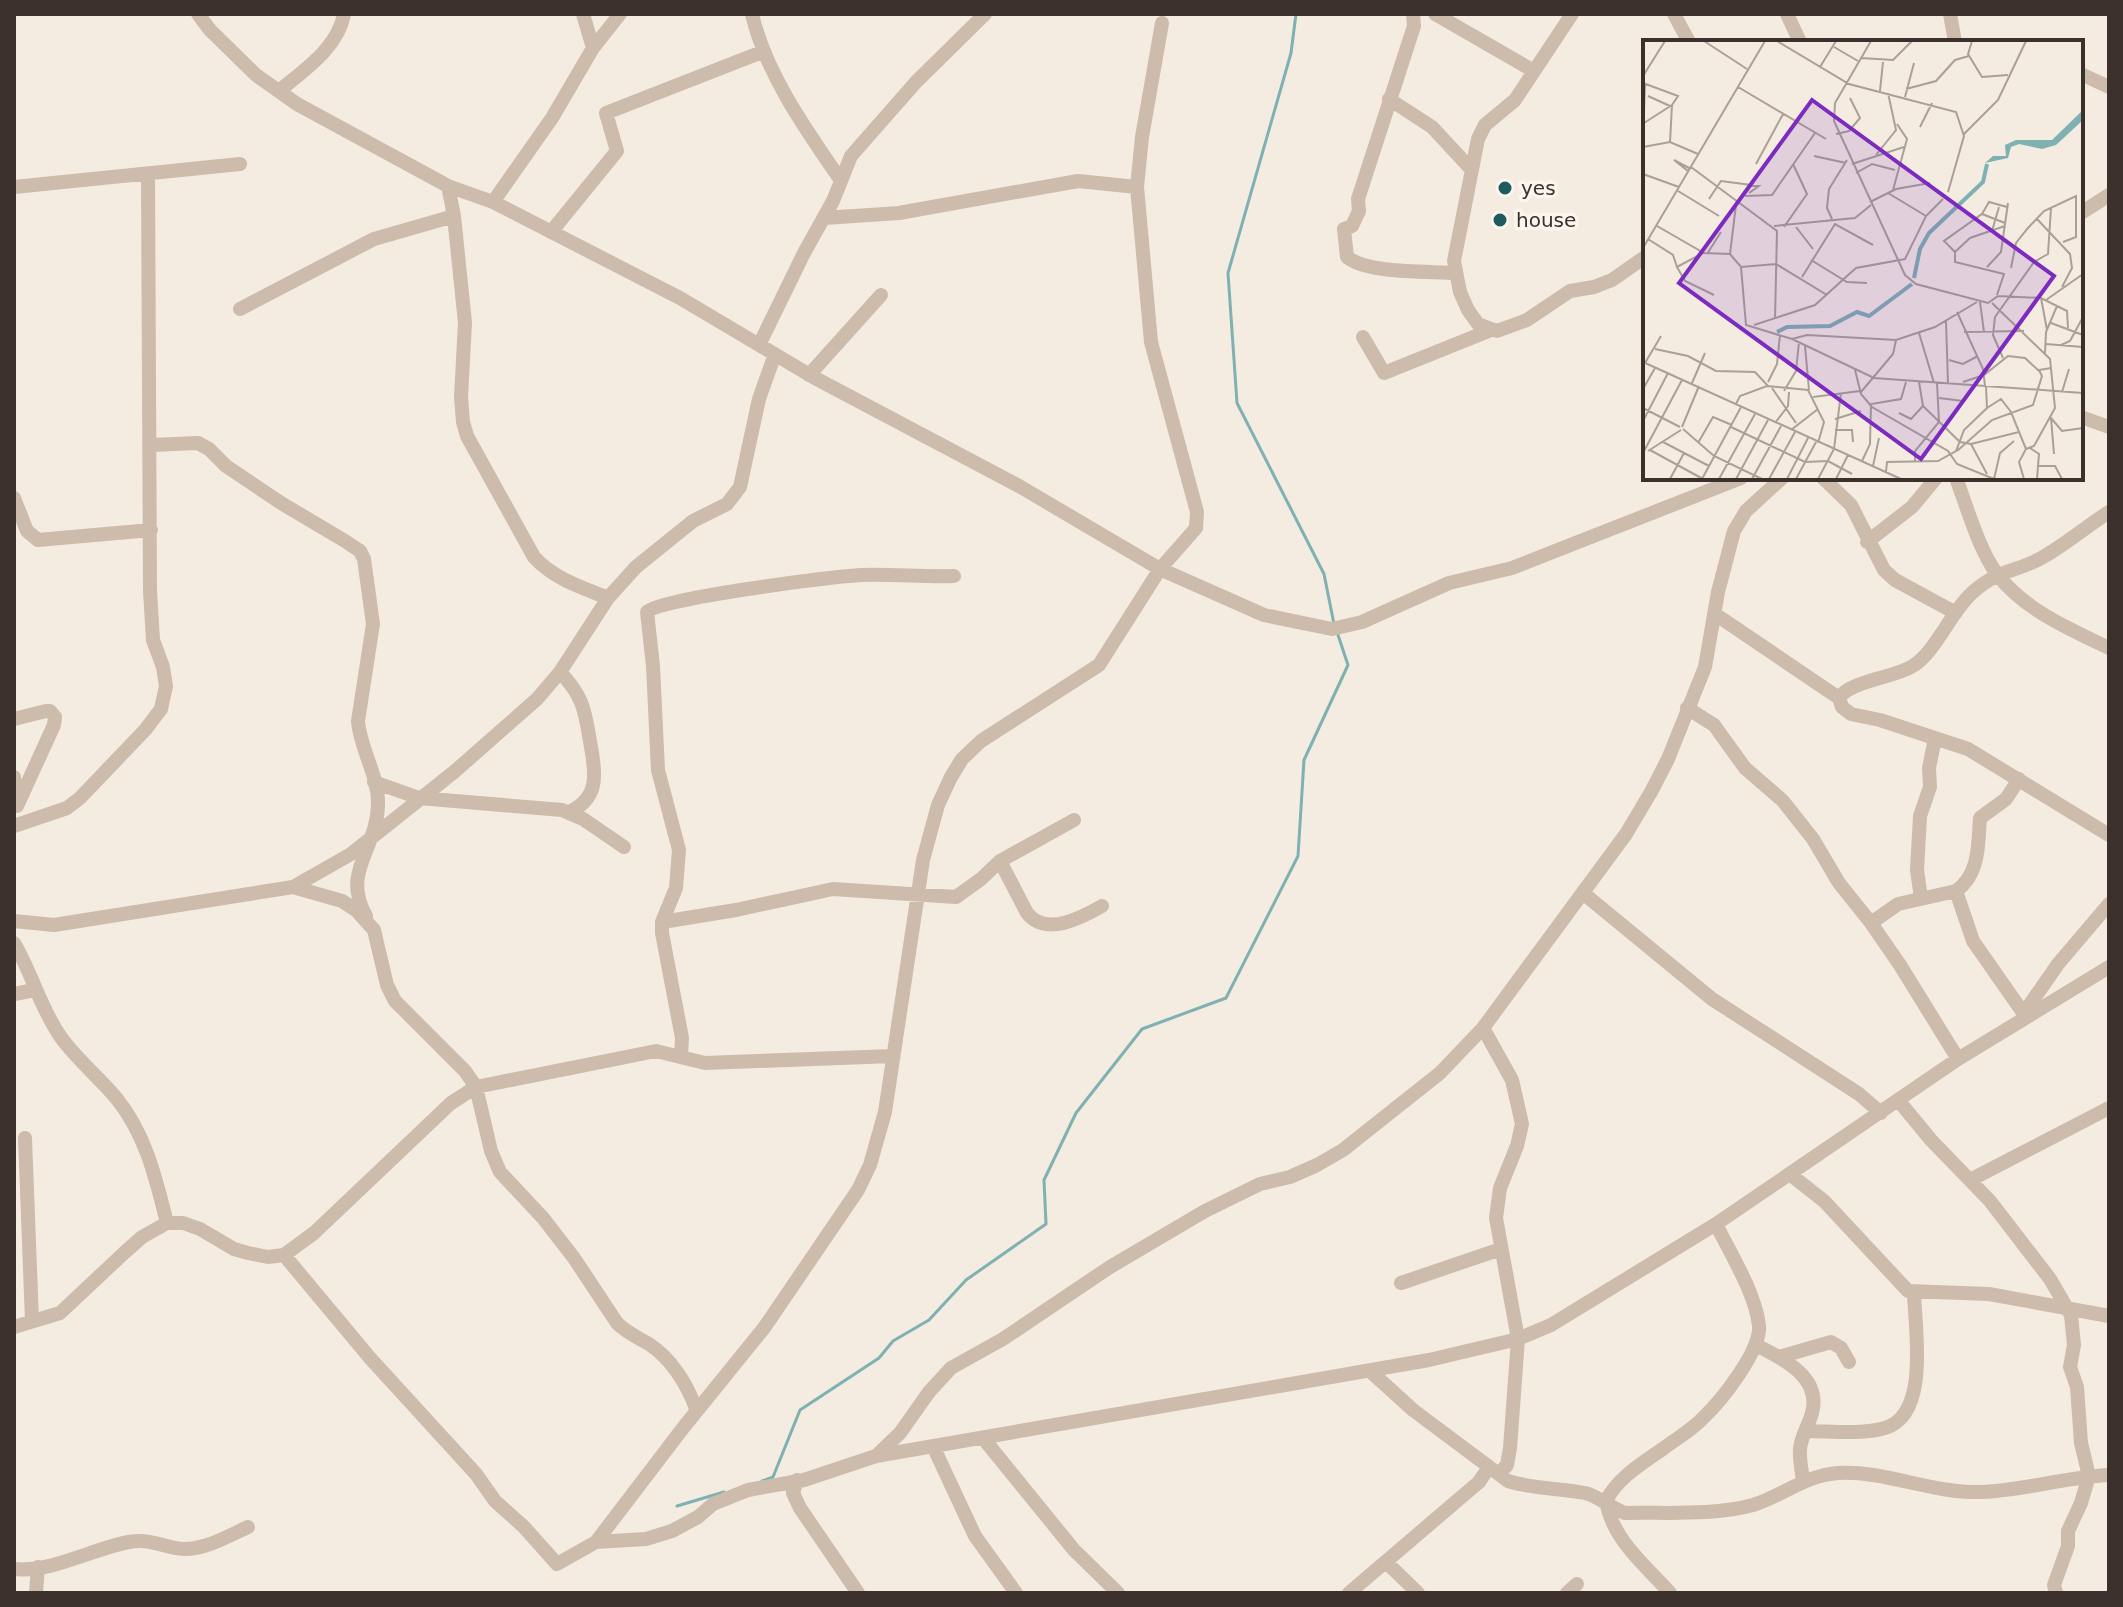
<svg xmlns="http://www.w3.org/2000/svg" width="2123" height="1607" viewBox="0 0 2123 1607" font-family="'DejaVu Sans',sans-serif">
<style>
.lines{fill:none;stroke-linecap:round;stroke-linejoin:round}
.stream{stroke:#7fb0b2;stroke-width:3}
.minor{stroke:#cdbbac;stroke-width:14}
.poi-dot{fill:#1f5a5e;stroke:#fbf5ee;stroke-width:3}
.labels{text-anchor:middle;stroke-width:7;stroke-linejoin:round;paint-order:stroke}
.poi-label{font-size:20px;fill:#3b302b;stroke:#fbf5ee;text-anchor:start}
.inset-river{fill:none;stroke:#7fb0b2;stroke-width:4}
.inset-road{fill:none;stroke:#aaa098;stroke-width:2}
.view{fill:#7b2cbf;fill-opacity:0.15;stroke:#7b2cbf;stroke-width:4}
.inset-edge{fill:none;stroke:#3b302b;stroke-width:4}
</style>
<rect width="100%" height="100%" fill="#f4ebe1"/>
<g class="lines">
<!-- stream -->
<path class="stream" d="M 1296,14 L 1291,53 L 1228,273 L 1237,403 L 1324,574 L 1334,624
M 762,1481 L 773,1477 L 800,1410 L 879,1358 L 893,1341 L 929,1320 L 966,1280 L 1046,1224 L 1044,1180 L 1076,1113 L 1142,1029 L 1226,998 L 1298,856 L 1304,760 L 1348,665 L 1337,632
M 677,1506 L 724,1492"/>
<!-- minor -->
<path class="minor" d="M 198,14 L 210,30 L 256,75 L 297,104 L 448,186 L 493,202 L 680,298 L 813,377 L 1019,486 L 1160,569 L 1264,615 L 1332,629 L 1362,622 L 1449,583 L 1512,568 L 1741,478
M 583,14 L 593,48
M 752,14 C 765,72 806,130 840,179
M 1413,14 L 1414,26 L 1358,199 L 1359,211 L 1352,226 L 1344,229 L 1347,257 C 1368,274 1428,271 1456,273
M 1435,14 L 1534,71
M 1572,14 L 1515,100 L 1485,125 L 1478,139 L 1454,261 L 1460,292 L 1468,310 L 1478,324 L 1497,331 L 1527,320 L 1570,291 L 1594,287 L 1612,280 L 1645,257
M 1674,14 L 1689,42
M 1787,14 L 1800,42
M 1950,14 L 1955,42
M 2081,74 L 2109,87
M 279,91 C 304,70 338,48 344,14
M 1389,99 L 1432,127 L 1471,169
M 448,186 L 454,216 L 465,323 L 461,397 L 463,422 L 467,436 L 534,557 C 554,579 581,587 608,598
M 14,187 L 240,164
M 493,202 L 552,118 L 593,48 L 620,14
M 2081,213 L 2109,195
M 824,218 L 899,213 L 1078,181 L 1137,187
M 551,232 L 617,151 L 606,113 L 762,52
M 240,309 L 374,239 L 454,216
M 1363,337 L 1384,373 L 1491,330
M 760,343 L 804,253 L 833,201 L 851,156 L 916,82 L 985,14
M 809,375 L 881,295
M 2081,417 L 2109,427
M 151,445 L 198,443 L 209,449 L 226,466 L 281,503 L 345,541 L 360,551 L 364,559 L 373,624 L 358,721 C 360,749 379,776 378,805 C 377,850 341,871 366,916
M 1823,478 L 1851,505 L 1884,570 L 1895,580 L 1954,612
M 1956,478 C 1967,507 1979,550 1997,574 C 2024,610 2070,629 2109,648
M 14,498 L 27,531 L 38,540 L 151,530
M 1867,542 L 1912,507 L 1936,478
M 1715,614 L 1839,698 L 1842,707 L 1851,714 L 1880,720 L 1968,749 L 2109,835
M 560,672 C 585,698 585,713 591,747 C 596,774 599,799 569,812
M 1839,698 C 1850,681 1892,678 1911,667 C 1936,653 1950,612 1973,592 C 1998,569 2018,572 2043,557 C 2066,544 2087,526 2109,512
M 1687,708 L 1714,725 L 1745,768 L 1783,801 L 1813,839 L 1839,883 L 1871,923 L 1900,965 L 1958,1059
M 14,719 L 46,711 L 50,711 L 55,717 L 54,725 L 17,806
M 14,777 L 17,804
M 374,782 L 419,798 L 562,810 L 583,819 L 624,847
M 14,826 L 67,808 L 80,798 L 145,730 L 161,709 L 166,686 L 163,667 L 153,640 L 150,591 L 148,174
M 1000,861 L 1027,913 C 1046,937 1081,918 1102,906
M 293,887 L 351,854 L 454,772 L 537,699 L 560,672 L 608,598 L 636,567 L 693,521 L 727,504 L 740,487 L 759,399 L 775,354
M 1956,891 L 1973,941 L 2024,1014
M 1583,893 L 1712,999 L 1859,1094 L 1881,1113
M 1921,898 L 1917,870 L 1920,816 L 1930,787 L 1929,768 L 1935,738
M 14,921 L 54,925 L 293,887 L 342,901 L 356,910 L 374,930 L 387,985 L 395,1001 L 465,1071 L 476,1087 L 491,1151 L 500,1172 L 543,1218 L 574,1258 L 617,1323 C 627,1333 637,1337 649,1344 C 673,1360 687,1384 697,1411
M 662,922 L 736,910 L 833,889 L 956,897 L 981,879 L 1000,861 L 1074,820
M 1871,923 L 1898,904 L 1956,891 C 1980,874 1978,844 1980,818 L 2006,799 L 2019,779
M 14,943 C 32,973 40,1007 60,1036 C 76,1059 99,1077 117,1099 C 146,1135 156,1179 167,1223
M 14,994 L 35,990
M 2024,1013 L 2058,964 L 2109,904
M 1483,1028 L 1512,1080 L 1522,1124 L 1517,1146 L 1500,1188 L 1496,1218 L 1518,1339 L 1510,1448 L 1507,1465 L 1499,1474
M 681,1057 L 682,1038 L 662,933 L 662,922 L 676,888 L 679,850 L 658,770 L 653,666 L 647,612 C 660,598 832,577 861,575 C 892,574 923,577 954,576
M 1898,1100 L 1931,1140 L 1990,1201 L 2050,1279 L 2071,1315 L 2074,1345 L 2070,1367 L 2077,1387 L 2081,1443 L 2089,1476 L 2081,1503 L 2068,1531 L 2068,1546 L 2054,1585 L 2056,1593
M 25,1138 L 32,1321
M 1791,1175 L 1824,1201 L 1908,1291 L 1989,1294 L 2109,1316
M 1970,1180 L 2109,1108
M 284,1255 L 370,1358 L 476,1474 L 495,1501 L 524,1527 L 557,1564 L 596,1542 L 646,1539 L 672,1531 L 698,1517 L 713,1504 L 748,1490 L 804,1480 L 876,1456 L 1429,1360 L 1518,1339 L 1551,1325 L 1716,1224 L 1958,1059 L 2109,967
M 1401,1283 L 1501,1249
M 14,1327 L 60,1313 L 124,1253 L 142,1237 L 167,1223 L 183,1223 L 200,1229 L 234,1249 L 248,1253 L 268,1257 L 284,1255 L 314,1233 L 451,1103 L 476,1087 L 656,1051 L 705,1063 L 893,1056
M 1756,1345 C 1782,1358 1822,1377 1812,1413 C 1809,1425 1801,1436 1800,1449 C 1799,1459 1802,1471 1803,1481
M 1779,1357 L 1831,1342 L 1841,1348 L 1849,1362
M 1370,1371 L 1413,1410 L 1508,1481 C 1533,1489 1559,1488 1585,1493 C 1601,1497 1610,1508 1625,1513 C 1666,1512 1713,1516 1753,1505 C 1782,1496 1806,1475 1838,1473 C 1884,1470 1933,1494 1982,1492 C 2025,1490 2067,1477 2109,1475
M 1805,1431 C 1830,1431 1860,1435 1885,1428 C 1930,1415 1915,1329 1914,1293
M 983,1438 L 1074,1550 L 1118,1593
M 933,1446 L 975,1536 L 1016,1593
M 876,1456 L 900,1433 L 929,1392 L 951,1368 L 1003,1339 L 1110,1267 L 1205,1211 L 1260,1184 L 1290,1177 L 1317,1165 L 1343,1150 L 1440,1073 L 1483,1028 L 1626,834 L 1651,792 L 1668,759 L 1705,667 L 1718,592 L 1734,531 L 1746,511 L 1782,478
M 797,1480 L 793,1493 L 800,1508 L 858,1593
M 596,1542 L 683,1428 L 764,1328 L 858,1190 L 870,1165 L 885,1112 L 923,860 L 938,805 L 951,777 L 962,759 L 981,741 L 1099,665 L 1160,569 L 1196,528 L 1197,512 L 1151,342 L 1137,187 L 1142,137 L 1162,23
M 1387,1563 L 1418,1593
M 14,1569 C 52,1573 91,1549 129,1542 C 152,1538 164,1548 184,1549 C 207,1549 228,1536 248,1527
M 36,1593 L 38,1567
M 1349,1593 L 1479,1482 L 1489,1467
M 1567,1593 L 1577,1584
M 1670,1593 C 1645,1565 1612,1539 1606,1501 C 1618,1477 1643,1463 1664,1448 C 1677,1438 1692,1430 1703,1418 C 1721,1401 1761,1351 1759,1326 C 1756,1294 1730,1253 1716,1224"/>
</g>
<!-- markers -->
<g class="poi-dot">
<circle cx="1505" cy="188" r="8"/>
<circle cx="1500" cy="220" r="8"/>
</g>
<g class="labels">
<!-- poi labels -->
<g class="poi-label">
<text x="1521" y="195">yes</text>
<text x="1516" y="227">house</text>
</g>
</g>
<!-- overview -->
<g transform="translate(1643 40)">
<rect width="440" height="440" fill="#f4ebe1"/>
<path d="M 440,70 L 440,80 L 413,105 L 399,109 L 376,104 L 368,107 L 365,118 L 342,123 L 350,116 L 363,116 L 362,105 L 373,100 L 409,100 Z" fill="#7fb0b2"/>
<path class="inset-river" d="M 271,238 L 277,209 L 286,193 L 340,142 L 344,124M 134,292 L 144,287 L 187,286 L 214,272 L 226,276 L 269,244"/>
<path class="inset-road" d="M 61,1 L 104,29M 134,1 L 206,44 L 313,72 L 321,96 L 305,152M 228,1 L 192,63 L 191,81 L 262,235 L 273,244 L 345,263 L 355,256 L 398,258 L 424,271 L 425,288M 329,1 L 325,14 L 339,37 L 365,35M 191,7 L 215,21M 218,18 L 250,20 L 269,1M 177,27 L 193,1M 0,36 L 22,1M 0,43 L 35,56 L 29,65 L 27,102M 95,47 L 183,99M 263,49 L 293,41 L 312,20 L 326,16M 237,51 L 240,22M 5,56 L 27,66M 262,57 L 271,23M 1,83 L 29,65M 277,87 L 289,63M 193,94 L 206,91 L 217,78 L 207,58M 321,94 L 355,60 L 383,1M 0,99 L 2,44M 0,107 L 27,102 L 55,114M 233,115 L 253,90 L 245,53M 171,116 L 203,123M 113,124 L 140,74M 209,124 L 261,107M 48,127 L 134,191 L 132,279M 45,131 L 31,120 L 46,128M 213,133 L 229,124 L 252,130M 0,134 L 36,147M 250,150 L 264,99 L 254,84M 35,151 L 76,176M 245,153 L 283,176M 102,156 L 129,155 L 172,93M 66,159 L 78,141 L 116,146 L 106,153M 227,162 L 253,149 L 287,143M 339,174 L 346,162 L 364,167M 189,179 L 184,168 L 186,149 L 204,120M 394,179 L 427,214 L 429,228 L 419,247M 14,186 L 61,213 L 87,214 L 98,227 L 133,224 L 184,255M 131,186 L 212,178 L 228,165M 141,187 L 164,154 L 150,124M 153,187 L 170,209M 349,191 L 356,167M 5,199 L 30,215 L 34,227 L 60,213M 0,208 L 122,1M 312,212 L 327,198 L 362,186M 64,214 L 78,192M 87,214 L 93,165 L 110,143M 168,220 L 204,242 L 224,243M 34,227 L 42,241 L 71,255M 98,227 L 103,285 L 149,299 L 231,338 L 440,353M 344,227 L 358,212 L 365,163M 368,228 L 373,203 L 385,188 L 401,171 L 433,156 L 433,197 L 420,202M 159,237 L 192,184 L 230,205M 354,255 L 361,234 L 312,222 L 312,212 L 301,201 L 339,174 L 362,183M 398,258 L 404,290M 403,260 L 440,234M 337,262 L 341,292M 349,263 L 407,319 L 412,368 L 391,406 L 383,409M 314,272 L 340,329 L 342,346M 303,281 L 305,343M 408,283 L 440,295M 111,285 L 172,265 L 213,228 L 262,219 L 283,176 L 300,159M 321,292 L 381,291M 276,293 L 291,343M 149,299 L 164,295 L 253,300 L 292,287 L 334,262M 403,304 L 440,307M 418,305 L 427,301 L 440,277M 162,306 L 166,350M 12,309 L 45,316 L 73,331 L 112,332 L 125,346M 402,313 L 403,292 L 414,266M 360,318 L 350,295 L 352,277 L 391,222 L 405,214 L 408,168M 306,320 L 320,324 L 335,316M 0,322 L 258,439M 2,323 L 18,296M 212,330 L 218,354 L 229,367 L 305,411 L 314,424 L 351,439M 125,342 L 134,324 L 137,295M 276,342 L 280,366 L 317,402 L 328,404 L 376,392M 320,342 L 341,335 L 365,316 L 382,318 L 396,331M 49,343 L 62,313M 129,348 L 153,383M 0,349 L 12,328M 141,351 L 153,331 L 156,302M 218,352 L 250,314 L 253,300M 419,352 L 426,329M 170,357 L 217,351M 296,358 L 320,361M 93,364 L 97,356 L 124,346 L 165,350 L 181,382 L 175,403M 0,368 L 37,387M 344,368 L 358,359 L 368,372 L 383,409 L 376,422 L 381,439M 256,373 L 268,379 L 280,366M 192,379 L 218,371M 0,381 L 25,333M 132,383 L 145,366 L 146,352M 39,387 L 56,346M 88,387 L 162,422 L 185,421 L 209,434M 40,389 L 71,416 L 119,439M 148,390 L 175,369M 192,390 L 209,390 L 210,402M 20,402 L 66,426M 55,403 L 70,377 L 89,385M 328,404 L 344,434M 387,408 L 396,414 L 394,439M 7,410 L 60,439M 5,411 L 38,390M 314,411 L 349,380 L 390,365 L 399,336 L 396,330 L 408,328M 0,413 L 39,340M 411,414 L 408,378 L 419,391 L 440,388M 219,421 L 227,404 L 228,364 L 258,359 L 263,342M 272,422 L 272,411 L 296,382 L 294,343M 230,426 L 236,398M 396,426 L 412,426 L 419,439M 243,432 L 244,422 L 295,421 L 313,411 L 321,390 L 344,368 L 343,347M 27,439 L 41,413M 59,439 L 98,367M 76,439 L 112,374M 93,439 L 125,380M 109,439 L 138,386M 126,439 L 152,392M 144,439 L 165,398M 153,439 L 173,402M 175,439 L 191,409 L 198,353M 193,439 L 205,415M 351,439 L 357,413 L 371,401"/>
<path class="view" d="M 169,60 L 411,236 L 278,419 L 36,243 Z"/>
<rect width="440" height="440" class="inset-edge"/>
</g>
<!-- border -->
<rect width="2123" height="1607" fill="none" stroke="#3b302b" stroke-width="32"/>
</svg>
